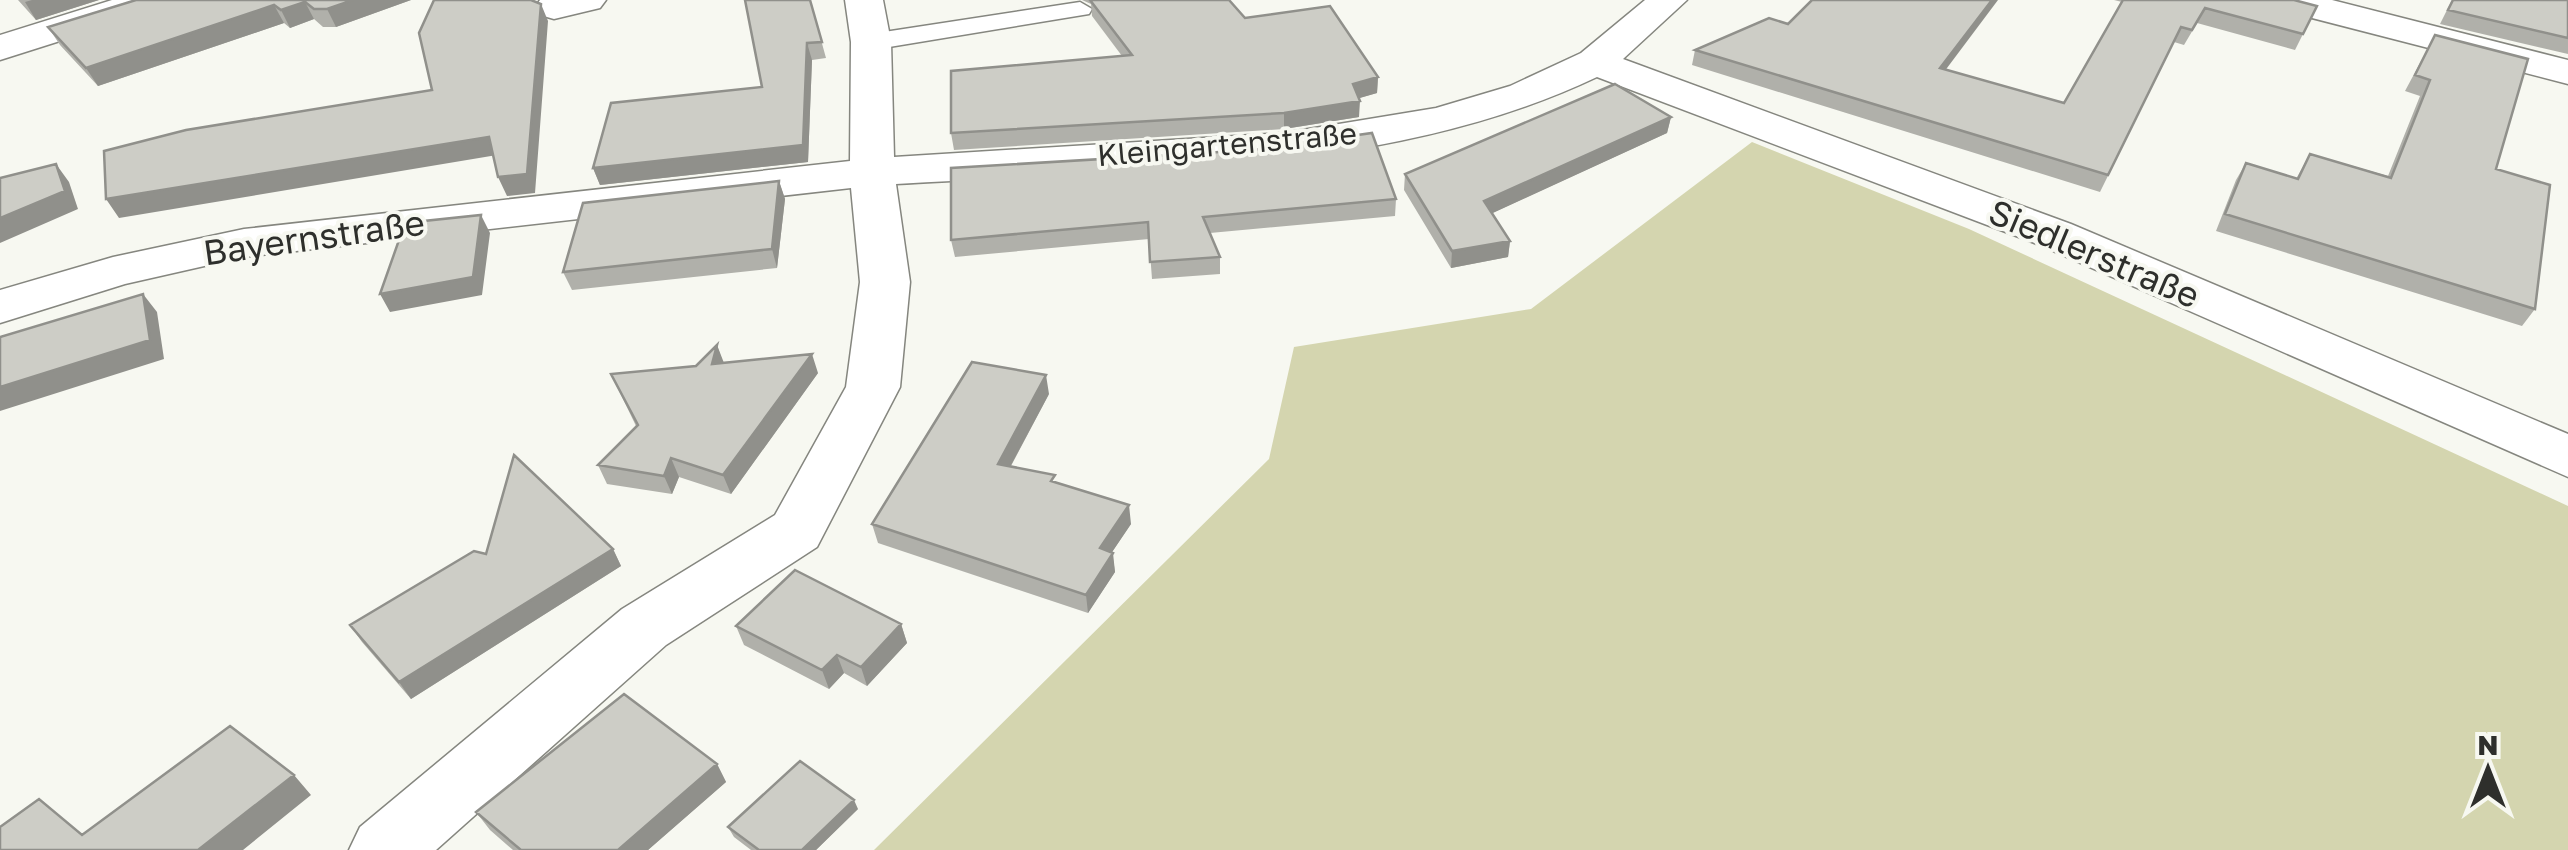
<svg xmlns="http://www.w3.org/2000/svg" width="2568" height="850" viewBox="0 0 2568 850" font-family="'Golos Text',sans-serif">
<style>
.green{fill:#d4d5af}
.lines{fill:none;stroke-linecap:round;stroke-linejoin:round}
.lane-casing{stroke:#85867f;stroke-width:3}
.street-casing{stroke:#85867f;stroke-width:3}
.lane{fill:#fff;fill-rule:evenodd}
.street{fill:#fff;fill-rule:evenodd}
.wall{fill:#b0b0aa}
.shaded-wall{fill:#90908b}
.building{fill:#cdcdc6;stroke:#90908b;stroke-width:2.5}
.labels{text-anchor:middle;stroke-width:8;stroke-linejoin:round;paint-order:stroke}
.far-street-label{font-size:30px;fill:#2e2f2c;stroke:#f7f8f1}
.street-label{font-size:35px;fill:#2e2f2c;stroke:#f7f8f1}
</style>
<rect width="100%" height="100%" fill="#f7f8f1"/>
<!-- green -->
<path class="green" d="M 1752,142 L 1969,229 L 2568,506 L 2568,850 L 874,850 L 1269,459 L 1294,347 L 1531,309 Z"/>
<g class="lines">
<defs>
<path id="lane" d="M 1080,2 L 1092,9 L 1089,14 L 871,50 L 858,42 L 871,34 Z"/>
<path id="street" d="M 112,0 L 170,0 L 164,8 L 0,60 L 0,35 Z
M 540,0 L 606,0 L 600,8 L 554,19 L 540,15 L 535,7 Z
M 845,0 L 883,0 L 891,42 L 894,157 L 1284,133 L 1436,108 L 1510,86 L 1581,53 L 1645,0 L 1687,0 L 1623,59 L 2071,224 L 2568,434 L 2568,477 L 2037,244 L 1597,77 C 1385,178 1126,169 896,184 L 910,282 L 900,387 L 817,547 L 666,645 L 436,850 L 349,850 L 360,827 L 622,609 L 775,515 L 846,387 L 860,282 L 851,188 L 244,257 L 125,284 L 0,323 L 0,290 L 113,257 L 244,229 L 850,161 L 851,42 Z
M 2267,0 L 2332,0 L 2568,60 L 2568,84 L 2273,8 Z"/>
</defs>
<!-- lane casing -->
<use href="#lane" class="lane-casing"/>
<!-- street casing -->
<use href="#street" class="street-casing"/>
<!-- lane -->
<use href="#lane" class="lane"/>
<!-- street -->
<use href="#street" class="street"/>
</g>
<!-- wall -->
<path class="wall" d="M 18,0 L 99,0 L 36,20 Z
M 136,0 L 411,0 L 336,27 L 323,27 L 314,19 L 290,28 L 284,23 L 98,86 L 60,45 L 48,27 Z
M 810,0 L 826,58 L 812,60 L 808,162 L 600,185 L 593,168 L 762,87 Z
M 1082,0 L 1229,0 L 1245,18 L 1378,77 L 1377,93 L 1359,98 L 1359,117 L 1284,129 L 954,150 L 951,133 L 1122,56 L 1092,16 L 1091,4 Z
M 2114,0 L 2294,0 L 2303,34 L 2295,50 L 2197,23 L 2184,45 L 2174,42 L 2100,192 L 1692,65 L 1695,50 L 2064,103 L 2122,2 Z
M 2452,0 L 2568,0 L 2568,54 L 2440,24 Z
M 2435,35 L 2496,169 L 2535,309 L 2522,326 L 2216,231 L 2236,180 L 2246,163 L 2296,179 L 2310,154 L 2388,176 L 2420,96 L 2405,91 Z
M 1671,117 L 1667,133 L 1492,213 L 1510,241 L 1508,257 L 1451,268 L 1404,190 L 1405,174 Z
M 779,181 L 785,199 L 777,268 L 572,290 L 563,272 Z
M 1396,199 L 1395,216 L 1210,233 L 1220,257 L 1220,274 L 1152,279 L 1149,239 L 955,257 L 951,240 Z
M 717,345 L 723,363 L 818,373 L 731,494 L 679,477 L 672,494 L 607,484 L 598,465 L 636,426 L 611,374 L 696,366 Z
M 1049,394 L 1011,466 L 1056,482 L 1131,524 L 1112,552 L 1115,572 L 1088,613 L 878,543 L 872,524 Z
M 613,549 L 621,566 L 411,699 L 362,642 L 350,625 L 486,554 Z
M 901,624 L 907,643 L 867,686 L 844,673 L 829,689 L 744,645 L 736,626 Z
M 717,764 L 726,782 L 648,850 L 513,850 L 490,830 L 476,812 Z
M 858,809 L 816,850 L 751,850 L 734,837 L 728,827 Z"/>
<!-- shaded-wall -->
<path class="shaded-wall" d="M 32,0 L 99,0 L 36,20 L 25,2 Z
M 353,0 L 411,0 L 336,27 L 327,9 Z
M 1992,0 L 1998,0 L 1935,84 L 1940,68 Z
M 305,2 L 314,19 L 290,28 L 281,10 Z
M 541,4 L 548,21 L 535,193 L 507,196 L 498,177 Z
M 274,5 L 284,23 L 98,86 L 86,68 Z
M 807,43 L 812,60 L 808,162 L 600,185 L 593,168 L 803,145 Z
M 1378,77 L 1377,93 L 1353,100 L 1353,84 Z
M 1360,101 L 1359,117 L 1284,129 L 1284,113 Z
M 1671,117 L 1667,133 L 1482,218 L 1484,201 Z
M 489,137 L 497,155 L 119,218 L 106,199 Z
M 56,164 L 69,182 L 78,209 L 0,243 L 0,218 Z
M 779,181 L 785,199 L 777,268 L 772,249 Z
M 481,215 L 490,233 L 482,295 L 390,312 L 380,294 Z
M 1510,241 L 1508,257 L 1451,268 L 1452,251 Z
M 143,294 L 157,312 L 164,359 L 0,411 L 0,387 Z
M 717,345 L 724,363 L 712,364 Z
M 812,354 L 818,373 L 731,494 L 723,475 Z
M 1046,375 L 1049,394 L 1002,482 L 998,464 Z
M 671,458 L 679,477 L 672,494 L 664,476 Z
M 1129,505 L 1131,524 L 1102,567 L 1100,548 Z
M 613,549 L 621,566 L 411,699 L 399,682 Z
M 1113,553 L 1115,572 L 1088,613 L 1086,595 Z
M 901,624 L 907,643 L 867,686 L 861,667 Z
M 837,655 L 844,673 L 829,689 L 822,670 Z
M 717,764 L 726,782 L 648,850 L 618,850 Z
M 294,775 L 311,795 L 243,850 L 198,850 Z
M 854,800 L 858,809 L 816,850 L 802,850 Z"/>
<!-- building -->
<path class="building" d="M 136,0 L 353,0 L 327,9 L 314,9 L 305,2 L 281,10 L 274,5 L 86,68 L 48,27 Z
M 434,0 L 531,0 L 541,4 L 527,174 L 498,177 L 489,137 L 106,199 L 104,151 L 186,130 L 432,90 L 419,33 Z
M 745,0 L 810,0 L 822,42 L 807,43 L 803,145 L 593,168 L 611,103 L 762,87 Z
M 1090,0 L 1229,0 L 1245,18 L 1330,6 L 1378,77 L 1353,84 L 1360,101 L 1284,113 L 951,133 L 951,71 L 1132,55 Z
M 1812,0 L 1992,0 L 1940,68 L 2064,103 L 2123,0 L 2294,0 L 2317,6 L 2303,34 L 2205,8 L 2192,30 L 2181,27 L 2108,175 L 1695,50 L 1769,18 L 1788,24 Z
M 2453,0 L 2568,0 L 2568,38 L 2448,10 Z
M 2435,35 L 2528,59 L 2496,169 L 2550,185 L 2535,309 L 2225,214 L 2246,163 L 2298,179 L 2310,154 L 2391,178 L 2430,80 L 2415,75 Z
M 1615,84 L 1671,117 L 1484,201 L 1510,241 L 1452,251 L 1405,174 Z
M 1372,133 L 1396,199 L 1203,217 L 1220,257 L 1150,262 L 1148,222 L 951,240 L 951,168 L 1253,150 Z
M 56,164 L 65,191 L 0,218 L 0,178 Z
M 779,181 L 772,249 L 563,272 L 583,203 Z
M 481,215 L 473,277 L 380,294 L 405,223 Z
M 143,294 L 150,340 L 0,387 L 0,337 Z
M 717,345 L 712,364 L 812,354 L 723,475 L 671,458 L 664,476 L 598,465 L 638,425 L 611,374 L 696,366 Z
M 972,362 L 1046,375 L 998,464 L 1055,475 L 1051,481 L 1129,505 L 1100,548 L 1113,553 L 1086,595 L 872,524 Z
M 514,455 L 613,549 L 399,682 L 350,625 L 474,551 L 486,554 Z
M 795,570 L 901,624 L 861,667 L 837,655 L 822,670 L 736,626 Z
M 624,694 L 717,764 L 618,850 L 521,850 L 476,812 Z
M 230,726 L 294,775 L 198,850 L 0,850 L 0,827 L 39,799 L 82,835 Z
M 800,761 L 854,800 L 802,850 L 759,850 L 728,827 Z"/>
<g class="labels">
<!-- far-street labels -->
<g class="far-street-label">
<text transform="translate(1227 145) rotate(-5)" y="10">Kleingartenstraße</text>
</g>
<!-- street labels -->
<g class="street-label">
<text transform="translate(314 238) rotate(-8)" y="12">Bayernstraße</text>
<text transform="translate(2094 254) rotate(23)" y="12">Siedlerstraße</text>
</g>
</g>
<!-- north arrow -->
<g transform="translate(2488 770)" stroke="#f7f8f1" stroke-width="8" paint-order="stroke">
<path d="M0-8L18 38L0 25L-18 38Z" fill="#2e2f2c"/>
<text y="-15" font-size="28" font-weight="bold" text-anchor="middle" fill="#2e2f2c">N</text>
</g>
</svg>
